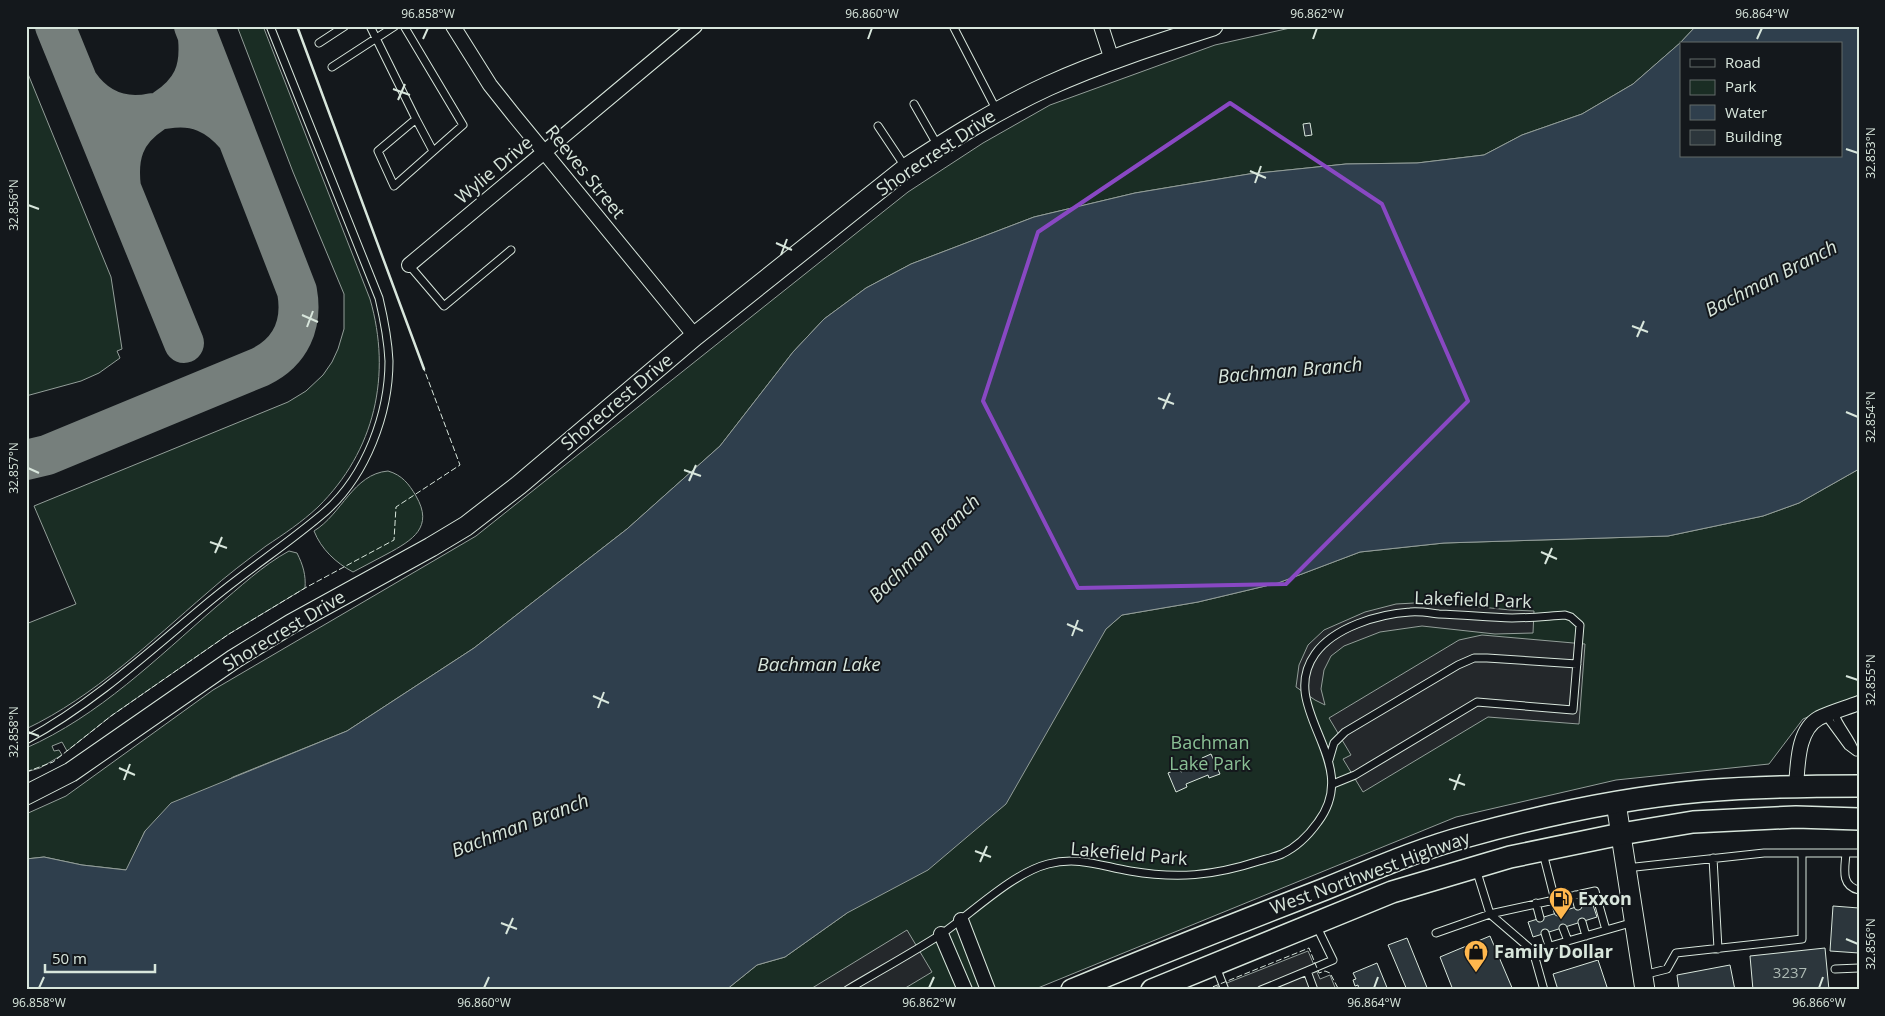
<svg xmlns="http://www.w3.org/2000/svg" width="1885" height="1016" viewBox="0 0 1885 1016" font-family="'Open Sans',sans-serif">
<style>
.green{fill:#1a2d24;stroke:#939e99}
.parking{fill:#24282b;stroke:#939e99}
.water{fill:#2f3f4d;stroke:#939e99;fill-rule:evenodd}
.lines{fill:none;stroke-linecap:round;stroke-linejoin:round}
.taxiway{stroke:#767f7c;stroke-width:40}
.building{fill:#2c363c;stroke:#d8e6dc}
.lane-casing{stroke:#d8e6dc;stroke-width:9}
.street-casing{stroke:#d8e6dc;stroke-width:16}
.secondary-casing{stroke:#d8e6dc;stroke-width:21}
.primary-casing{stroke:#d8e6dc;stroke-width:24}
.lane{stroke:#14181c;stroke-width:7}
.street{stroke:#14181c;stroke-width:14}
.secondary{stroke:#14181c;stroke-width:19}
.primary{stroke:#14181c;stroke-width:21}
.fence{stroke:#d8e6dc;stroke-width:1;stroke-dasharray:6 2.5;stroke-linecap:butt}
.wall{stroke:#d8e6dc;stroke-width:2.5}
.marked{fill:none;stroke:#8948c3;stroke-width:4;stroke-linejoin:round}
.ticks{fill:none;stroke:#d8e6dc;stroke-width:2}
.labels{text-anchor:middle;stroke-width:4;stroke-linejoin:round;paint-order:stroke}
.number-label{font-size:15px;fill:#adbab4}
.street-label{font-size:18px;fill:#d8e6dc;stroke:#14181c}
.park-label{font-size:18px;fill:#8ac095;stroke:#14181c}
.poi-label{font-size:18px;font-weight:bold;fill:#d8e6dc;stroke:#14181c;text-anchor:start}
.water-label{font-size:19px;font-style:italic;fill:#d8e6dc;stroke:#14181c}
.neatline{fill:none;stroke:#d8e6dc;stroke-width:2}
.ticks-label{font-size:12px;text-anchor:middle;fill:#d8e6dc}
</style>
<rect width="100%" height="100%" fill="#14181c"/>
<!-- green -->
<path class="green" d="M 237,26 L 263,26 L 370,299 C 392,375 375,451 318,507 C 302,522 284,534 266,546 C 246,561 226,576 207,593 C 150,642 95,696 26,729 L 26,624 L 76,604 L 34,506 L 288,402 L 306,391 L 323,375 L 332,362 L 338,349 L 344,329 L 344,294 L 293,172 Z
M 1307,26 L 1696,26 L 1680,43 L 1633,84 L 1582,114 L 1522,135 L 1484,155 L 1417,163 L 1346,164 L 1249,174 L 1135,193 L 1034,217 L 911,264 L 866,288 L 824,319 L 793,352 L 720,446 L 627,529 L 474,648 L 347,731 L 233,777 L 145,831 L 127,870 L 82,865 L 44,857 L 26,859 L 26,814 L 66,796 L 213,690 L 476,536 L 908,192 L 983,143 L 1050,105 L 1215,45 L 1290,28 Z
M 26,69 L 111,277 L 122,349 L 117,351 L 120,358 L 99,373 L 81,381 L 26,396 Z
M 1859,469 L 1859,695 L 1803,719 L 1769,764 L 1616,780 L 1456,817 L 1033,990 L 726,990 L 757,965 L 785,957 L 847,913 L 1106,629 L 1122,615 L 1198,602 L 1278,583 L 1360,552 L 1444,543 L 1668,536 L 1763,516 L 1799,503 Z
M 388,471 C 402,475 409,484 416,496 C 434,527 413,540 387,554 C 376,560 364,566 353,572 C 336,563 321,549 314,531 C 342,514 353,474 388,471 Z
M 289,551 L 297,553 C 303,565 306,575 305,588 L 229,634 L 111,716 L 67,751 L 62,742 L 52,746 L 54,751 L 59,750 L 62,755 L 40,768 L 26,772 L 26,748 C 99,716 157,658 216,607 C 239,588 263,565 289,551 Z"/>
<!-- parking -->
<path class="parking" d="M 1433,602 L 1510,610 L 1534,611 L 1533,633 L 1495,634 L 1422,626 L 1380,632 L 1344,646 L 1331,656 L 1324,670 L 1321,689 L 1325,705 L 1315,700 L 1296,687 L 1299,665 L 1308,645 L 1324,630 L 1365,612 L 1396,604 Z
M 1482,635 L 1585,644 L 1579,724 L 1488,717 L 1363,792 L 1343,759 L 1351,755 L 1329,718 L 1459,640 Z
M 907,930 L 932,972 L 902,990 L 809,990 Z
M 1308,951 L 1320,979 L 1330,975 L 1336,990 L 1209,990 Z"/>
<!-- water -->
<path class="water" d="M 1696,26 L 1859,26 L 1859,469 L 1799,503 L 1763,516 L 1668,536 L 1444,543 L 1360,552 L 1278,583 L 1198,602 L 1122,615 L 1106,629 L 1006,804 L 928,870 L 847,913 L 785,957 L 757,965 L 726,990 L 26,990 L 26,859 L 44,857 L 82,865 L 126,870 L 145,831 L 171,803 L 347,731 L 474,648 L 627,529 L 720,446 L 793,352 L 824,319 L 866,288 L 911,264 L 1034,217 L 1135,193 L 1249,174 L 1346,164 L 1417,163 L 1484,155 L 1522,135 L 1582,114 L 1633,84 L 1680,43 ZM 1681,44 L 1841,44 L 1841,156 L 1681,156 Z"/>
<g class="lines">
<!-- taxiway -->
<path class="taxiway" d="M 55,26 L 184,343
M 198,38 C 201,71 192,91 165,109 C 195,103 218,114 237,137
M 79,84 C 97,110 122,120 153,113 C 124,132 117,155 121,188
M 26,460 L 47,455 L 260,367 C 291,352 303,324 297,291 L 194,26"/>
</g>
<!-- building -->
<path class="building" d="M 1310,123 L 1312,135 L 1305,136 L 1303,124 Z
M 1211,754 L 1220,774 L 1209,778 L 1208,775 L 1186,784 L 1187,787 L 1176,792 L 1168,773 L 1179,768 L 1181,772 L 1203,762 L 1202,758 Z
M 1592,902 L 1597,917 L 1533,937 L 1528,922 Z
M 1833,906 L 1859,908 L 1859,953 L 1830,951 Z
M 1490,936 L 1513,990 L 1453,990 L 1440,957 Z
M 1407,938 L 1428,990 L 1407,990 L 1388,945 Z
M 1825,948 L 1829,990 L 1753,990 L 1750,956 Z
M 1598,960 L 1607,987 L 1598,990 L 1558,990 L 1553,974 Z
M 1377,963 L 1388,990 L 1359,990 L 1358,985 L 1355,986 L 1353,980 L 1356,979 L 1353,973 Z
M 1730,965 L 1735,990 L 1679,990 L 1677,975 Z"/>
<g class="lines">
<defs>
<path id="lane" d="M 370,26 L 416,119 L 378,151 L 394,186 L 463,125 L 404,26
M 953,26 L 997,111
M 319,43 L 345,26
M 332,67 L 395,26
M 914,104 L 938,146
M 416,119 L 433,151
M 878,126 L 906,168
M 409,265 L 444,306 L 511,250
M 1834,712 C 1839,727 1850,737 1855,751
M 1826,716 L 1848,746 L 1856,752
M 26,740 C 94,703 151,650 210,601 C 247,570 289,543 326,511 C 366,475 389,414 389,361 C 388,340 384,319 379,298 L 270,26
M 1329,760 L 1334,743 L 1345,732 L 1458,665 L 1474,658 L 1487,658 L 1577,664
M 1543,853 L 1558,912
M 1846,853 C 1845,868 1840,886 1859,890
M 1713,858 L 1718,949
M 1626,868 L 1764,853 L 1859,853
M 1476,869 L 1490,914 L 1533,951 L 1634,922
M 1575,895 L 1578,906
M 1536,903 L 1540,918
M 1582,922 L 1586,936
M 1563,928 L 1568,941
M 1436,933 L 1490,914 L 1595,891 L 1606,930
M 1545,933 L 1549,946
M 1533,951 L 1544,990
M 1216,967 L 1225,990
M 1835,969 L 1859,968
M 1307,971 L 1333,960 L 1316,925
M 1643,975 L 1667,969 L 1676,953 L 1802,939 L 1802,853
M 847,990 C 879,971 912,953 943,933 C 973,912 1013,873 1048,864 C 1078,856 1101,866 1130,871 C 1177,879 1213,876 1259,861 C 1266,859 1275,857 1282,854 C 1297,847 1308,836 1318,822 C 1364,761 1276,709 1315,654 C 1334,627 1379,614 1410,612 C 1420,611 1430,613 1439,614 C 1463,615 1488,617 1512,618 C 1530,618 1548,616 1565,615 L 1571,617 L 1580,625 L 1573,710 L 1477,702 L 1355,775 L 1333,784
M 1261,990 L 1307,971 L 1314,990"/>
<path id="street" d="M 453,26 L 490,85 L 513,114 L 695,336
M 1101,26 L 1112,60
M 409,265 L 695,26
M 1796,786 C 1798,765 1797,730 1819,718 C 1831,712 1846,708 1859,703
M 961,920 L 988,990
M 941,934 L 965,990"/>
<path id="secondary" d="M 26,795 L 71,772 L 234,659 L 291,624 L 431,547 L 466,526 L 519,485 L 695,336 L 906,168 C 952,138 998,109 1048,86 C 1101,62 1157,44 1213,26
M 1616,803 L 1645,990"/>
<path id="primary" d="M 1072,990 C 1156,955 1240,922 1325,889 C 1372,870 1419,849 1468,836 C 1544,815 1624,798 1702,791 C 1754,787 1807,786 1859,786
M 1152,990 L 1392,892 L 1510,857 L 1621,834 L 1693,822 L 1796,817 L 1859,819"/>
</defs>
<!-- lane casing -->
<use href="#lane" class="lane-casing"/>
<!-- street casing -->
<use href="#street" class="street-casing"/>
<!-- secondary casing -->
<use href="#secondary" class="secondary-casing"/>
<!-- primary casing -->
<use href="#primary" class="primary-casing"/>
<!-- lane -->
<use href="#lane" class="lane"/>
<!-- street -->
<use href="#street" class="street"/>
<!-- secondary -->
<use href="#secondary" class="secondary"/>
<!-- primary -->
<use href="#primary" class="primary"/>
<!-- fence -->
<path class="fence" d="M 26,772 L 53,762 L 111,716 L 229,634 L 305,588 L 394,540 L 396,507 L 460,465 L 424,369
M 1205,990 L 1309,948 L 1319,973 L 1325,971 L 1330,973 L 1339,990"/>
<!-- wall -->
<path class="wall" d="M 297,26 L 424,369"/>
</g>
<!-- marked area -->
<path class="marked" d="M 1230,103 L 1382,204 L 1468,401 L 1286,584 L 1078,588 L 983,401 L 1038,232 Z"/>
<!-- ticks -->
<path class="ticks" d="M 423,39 L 428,28M 868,39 L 872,28M 1313,39 L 1317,28M 1757,39 L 1762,28M 393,89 L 410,95M 398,100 L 405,84M 1846,149 L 1858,153M 1250,171 L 1266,178M 1255,183 L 1261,166M 28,205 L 39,209M 776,243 L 792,250M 781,255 L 787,239M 302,315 L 318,322M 1632,326 L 1648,332M 307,327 L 313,311M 1637,337 L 1644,321M 1158,398 L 1174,404M 1163,409 L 1170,393M 1846,412 L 1858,417M 28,468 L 39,473M 684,470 L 701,476M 689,481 L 696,465M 210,542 L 227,548M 1541,552 L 1557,559M 215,553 L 222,537M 1545,564 L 1552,548M 1067,624 L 1083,631M 1072,636 L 1078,620M 1846,676 L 1858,680M 593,696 L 609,703M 598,708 L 604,692M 28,732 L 39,736M 119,768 L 135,775M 1449,779 L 1465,785M 124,780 L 130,764M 1454,790 L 1460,774M 975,851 L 991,857M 980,862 L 987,846M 501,923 L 517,929M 506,934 L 513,918M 1846,939 L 1858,944M 39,988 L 44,977M 484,988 L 489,977M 929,988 L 934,977M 1374,988 L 1378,977M 1819,988 L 1823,977"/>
<!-- icons -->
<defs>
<symbol id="fuel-pin" viewBox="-11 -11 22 30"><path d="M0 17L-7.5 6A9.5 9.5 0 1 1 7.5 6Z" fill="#ffb74d" stroke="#14181c"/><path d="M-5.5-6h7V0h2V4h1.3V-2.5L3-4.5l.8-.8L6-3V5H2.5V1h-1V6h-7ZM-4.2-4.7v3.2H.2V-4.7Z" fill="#111"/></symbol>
<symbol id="shop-pin" viewBox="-11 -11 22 30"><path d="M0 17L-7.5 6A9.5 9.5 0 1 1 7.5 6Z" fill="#ffb74d" stroke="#14181c"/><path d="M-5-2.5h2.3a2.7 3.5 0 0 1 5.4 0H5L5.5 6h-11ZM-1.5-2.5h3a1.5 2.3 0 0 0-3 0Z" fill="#111"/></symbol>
</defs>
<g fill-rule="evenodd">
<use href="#fuel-pin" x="1547" y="885" width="28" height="38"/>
<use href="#shop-pin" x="1462" y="938" width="28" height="38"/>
</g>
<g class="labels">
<!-- number labels -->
<g class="number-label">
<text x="1790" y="978">3237</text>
</g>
<!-- street labels -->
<g class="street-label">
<text transform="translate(936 153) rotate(-34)" y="6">Shorecrest Drive</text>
<text transform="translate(494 170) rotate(-40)" y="6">Wylie Drive</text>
<text transform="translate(585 172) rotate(51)" y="6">Reeves Street</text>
<text transform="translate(617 402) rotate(-40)" y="6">Shorecrest Drive</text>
<text transform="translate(1473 600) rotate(2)" y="6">Lakefield Park</text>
<text transform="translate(284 631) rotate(-31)" y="6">Shorecrest Drive</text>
<text transform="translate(1129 854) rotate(5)" y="6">Lakefield Park</text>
<text transform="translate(1370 873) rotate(-20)" y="6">West Northwest Highway</text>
</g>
<!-- park labels -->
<g class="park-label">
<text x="1210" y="749">Bachman<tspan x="1210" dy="21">Lake Park</tspan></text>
</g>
<!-- poi labels -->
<g class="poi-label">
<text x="1578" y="905">Exxon</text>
<text x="1494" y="958">Family Dollar</text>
</g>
<!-- water labels -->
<g class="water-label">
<text transform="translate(1771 278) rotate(-27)" y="7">Bachman Branch</text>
<text transform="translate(1290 370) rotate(-5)" y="7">Bachman Branch</text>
<text transform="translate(924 548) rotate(-44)" y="7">Bachman Branch</text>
<text x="819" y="671">Bachman Lake</text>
<text transform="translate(520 825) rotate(-21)" y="7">Bachman Branch</text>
</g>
</g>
<!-- border -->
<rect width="1885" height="1016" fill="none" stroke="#14181c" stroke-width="55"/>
<!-- legend -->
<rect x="1680" y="42" width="162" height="115" fill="#14181c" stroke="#626a69"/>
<rect x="1690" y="59" width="25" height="8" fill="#14181c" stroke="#626a69"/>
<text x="1725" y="68" font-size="15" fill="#d8e6dc">Road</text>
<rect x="1690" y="80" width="25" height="15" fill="#1a2d24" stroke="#626a69"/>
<text x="1725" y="92" font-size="15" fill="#d8e6dc">Park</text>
<rect x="1690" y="105" width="25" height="15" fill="#2f3f4d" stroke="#626a69"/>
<text x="1725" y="118" font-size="15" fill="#d8e6dc">Water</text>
<rect x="1690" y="130" width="25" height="15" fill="#2c363c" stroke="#626a69"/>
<text x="1725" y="142" font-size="15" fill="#d8e6dc">Building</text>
<!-- scale -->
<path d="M45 964v8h110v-8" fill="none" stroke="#d8e6dc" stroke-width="2.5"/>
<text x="52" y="964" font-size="15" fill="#d8e6dc" stroke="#14181c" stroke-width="4" paint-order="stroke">50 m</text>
<rect x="28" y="28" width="1830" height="960" class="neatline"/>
<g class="ticks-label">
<text x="428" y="18">96.858°W</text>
<text x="872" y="18">96.860°W</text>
<text x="1317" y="18">96.862°W</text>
<text x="1762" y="18">96.864°W</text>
<text transform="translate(1871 153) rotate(-90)" y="4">32.853°N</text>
<text transform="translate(14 205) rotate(-90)" y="4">32.856°N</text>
<text transform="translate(1871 417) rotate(-90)" y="4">32.854°N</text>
<text transform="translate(14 468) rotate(-90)" y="4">32.857°N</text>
<text transform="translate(1871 680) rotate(-90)" y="4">32.855°N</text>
<text transform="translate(14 732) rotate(-90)" y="4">32.858°N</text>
<text transform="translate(1871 944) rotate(-90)" y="4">32.856°N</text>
<text x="39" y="1007">96.858°W</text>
<text x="484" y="1007">96.860°W</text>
<text x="929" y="1007">96.862°W</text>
<text x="1374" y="1007">96.864°W</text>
<text x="1819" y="1007">96.866°W</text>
</g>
</svg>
